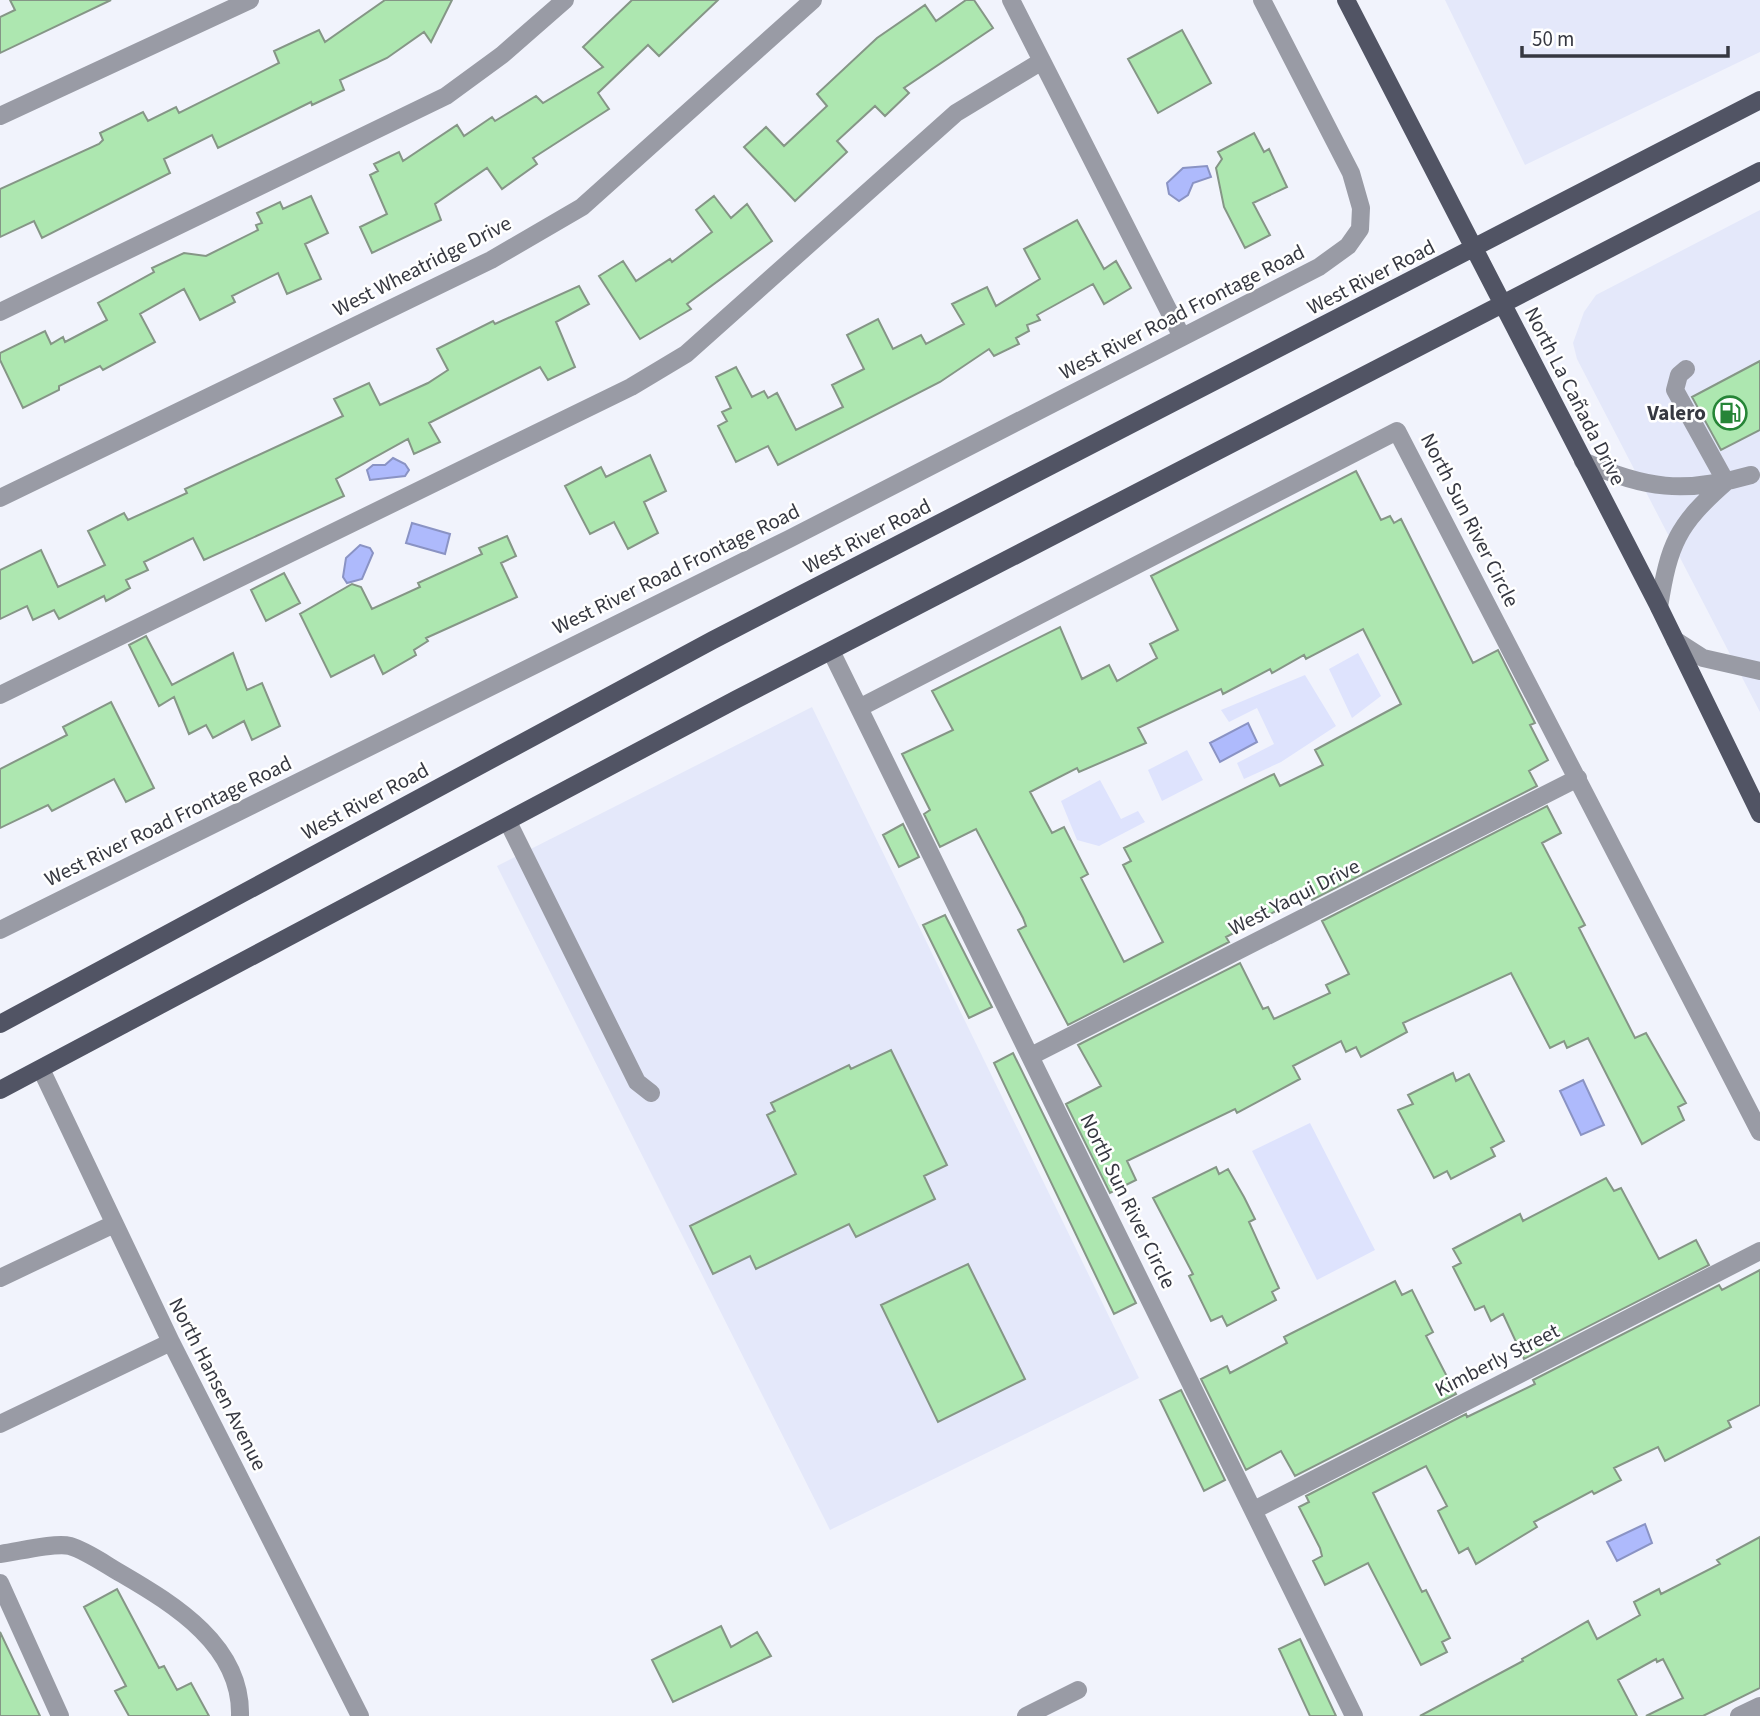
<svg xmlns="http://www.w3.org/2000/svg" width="1760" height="1716" viewBox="0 0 1760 1716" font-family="'Source Sans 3',sans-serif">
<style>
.built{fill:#e4e8fa}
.green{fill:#dee3fd}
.water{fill:#aebafc;stroke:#8a93c4;stroke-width:2}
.building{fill:#ade7b0;stroke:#859686;stroke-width:2;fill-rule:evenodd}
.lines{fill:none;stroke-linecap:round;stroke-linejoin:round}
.minor{stroke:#999ba5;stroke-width:18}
.major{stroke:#515464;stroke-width:18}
.labels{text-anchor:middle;stroke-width:5;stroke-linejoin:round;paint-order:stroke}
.street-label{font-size:21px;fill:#363841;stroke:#fff}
.poi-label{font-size:21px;font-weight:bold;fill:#363841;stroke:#fff;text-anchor:end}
</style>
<rect width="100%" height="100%" fill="#f1f3fc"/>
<!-- built -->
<path class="built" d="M 1445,0 L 1760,0 L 1760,52 L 1525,165 Z
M 1760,210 L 1760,712 L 1577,359 L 1573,343 L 1584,312 L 1596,295 Z
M 812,707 L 1139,1378 L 830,1530 L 497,866 Z"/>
<!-- green -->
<path class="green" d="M 1358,653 L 1381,696 L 1352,718 L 1329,669 Z
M 1305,675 L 1336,726 L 1281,762 L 1244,779 L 1237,763 L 1274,744 L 1257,708 L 1229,722 L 1221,710 Z
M 1187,750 L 1203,780 L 1162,801 L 1148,770 Z
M 1100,780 L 1121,819 L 1138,811 L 1145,822 L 1099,846 L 1077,840 L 1061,801 Z
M 1310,1123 L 1375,1250 L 1317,1280 L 1252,1151 Z"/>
<!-- water -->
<path class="water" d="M 1207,166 L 1211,177 L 1193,183 L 1188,195 L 1179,201 L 1169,194 L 1167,183 L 1183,168 Z
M 393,458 L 405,464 L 409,470 L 405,476 L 370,480 L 367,470 L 373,465 L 385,465 Z
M 412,523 L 450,534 L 445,554 L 406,543 Z
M 360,545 L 370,548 L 373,553 L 362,579 L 347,583 L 343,577 L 346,558 Z
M 1248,723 L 1257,742 L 1220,762 L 1210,743 Z
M 1583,1080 L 1604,1125 L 1581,1135 L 1560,1091 Z
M 1645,1524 L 1652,1543 L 1617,1561 L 1607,1542 Z"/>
<!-- building -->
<path class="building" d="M 10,0 L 111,0 L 0,53 L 0,17 L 15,10 Z
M 385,0 L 452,0 L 431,42 L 424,32 L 387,58 L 340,80 L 344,90 L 312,105 L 311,102 L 218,148 L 212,135 L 164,159 L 170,173 L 42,238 L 34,221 L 0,237 L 0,189 L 99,144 L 103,140 L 100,133 L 143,112 L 148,121 L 176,107 L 179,113 L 279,63 L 274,51 L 319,30 L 325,42 Z
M 632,0 L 718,0 L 659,56 L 648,45 L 598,93 L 609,109 L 533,158 L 537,164 L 502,189 L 487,168 L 435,204 L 441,220 L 372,253 L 360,227 L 387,214 L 370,175 L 378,171 L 374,164 L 399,152 L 403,161 L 457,125 L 464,136 L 492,117 L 495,121 L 536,96 L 543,103 L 603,67 L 583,47 Z
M 966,0 L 974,0 L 993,28 L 904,88 L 909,93 L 885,116 L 875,106 L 837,141 L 847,152 L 795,201 L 744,147 L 766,127 L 784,146 L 827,106 L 817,94 L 877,38 L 925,5 L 936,21 Z
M 1182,30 L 1211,83 L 1158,113 L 1128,59 Z
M 1254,133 L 1264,152 L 1269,149 L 1287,187 L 1253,203 L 1270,235 L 1245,248 L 1224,207 L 1216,168 L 1222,159 L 1218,152 Z
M 311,196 L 328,233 L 305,244 L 321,279 L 287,294 L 278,273 L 232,296 L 235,302 L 200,320 L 184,289 L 140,314 L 155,342 L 103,370 L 100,366 L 59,386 L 59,390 L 23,408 L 0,360 L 0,353 L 45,331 L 51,344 L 63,337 L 65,342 L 107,320 L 98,303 L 154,272 L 152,268 L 184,253 L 206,256 L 258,230 L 256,225 L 262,223 L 257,213 L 280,202 L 283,209 Z
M 714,196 L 731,218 L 747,204 L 772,241 L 687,304 L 691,309 L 640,339 L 599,276 L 623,261 L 636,281 L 670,259 L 672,262 L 712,232 L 696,210 Z
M 1077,220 L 1104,269 L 1116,261 L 1131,288 L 1104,304 L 1093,284 L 1037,315 L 1040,320 L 1027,325 L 1029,331 L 1016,338 L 1019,344 L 994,356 L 989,349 L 940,382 L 778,465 L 768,446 L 736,462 L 718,426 L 727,421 L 722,412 L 731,408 L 716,377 L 736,367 L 752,397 L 764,391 L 768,398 L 777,393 L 796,430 L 843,407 L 832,385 L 864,369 L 847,335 L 878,319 L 893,349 L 921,335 L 926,344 L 964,324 L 952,304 L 987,287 L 996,306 L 1040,279 L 1024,249 Z
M 579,286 L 589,304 L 556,322 L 575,367 L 548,380 L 540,367 L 429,423 L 440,442 L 414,454 L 408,439 L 336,479 L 344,496 L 204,560 L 193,538 L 144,562 L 148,570 L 126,580 L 130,588 L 106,601 L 104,596 L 59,619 L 54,610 L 33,620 L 27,606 L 0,619 L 0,570 L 41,550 L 58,587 L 105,565 L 88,531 L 124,513 L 128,520 L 187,493 L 185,489 L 343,416 L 334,399 L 369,383 L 380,405 L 428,383 L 448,370 L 437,349 L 493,321 L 495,324 Z
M 1760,361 L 1760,430 L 1721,450 L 1692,397 Z
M 650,455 L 666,491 L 644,502 L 658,533 L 628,549 L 614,522 L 590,534 L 565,486 L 601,467 L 606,477 Z
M 1356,471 L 1381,520 L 1390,516 L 1394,523 L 1401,519 L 1473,663 L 1498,650 L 1535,723 L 1530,725 L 1548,760 L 1529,771 L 1537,786 L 1312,900 L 1309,894 L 1226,937 L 1229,942 L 1068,1025 L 1018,930 L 1026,926 L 1023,918 L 976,829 L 940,847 L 924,814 L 930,810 L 902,754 L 953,730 L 932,691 L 1060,627 L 1082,679 L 1109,665 L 1117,681 L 1157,658 L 1150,644 L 1178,630 L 1151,576 ZM 1363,629 L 1401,704 L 1315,750 L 1323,765 L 1280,786 L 1274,774 L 1124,848 L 1131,861 L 1123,865 L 1163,942 L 1124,962 L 1081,878 L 1088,874 L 1064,827 L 1052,833 L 1030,792 L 1077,768 L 1079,772 L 1146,743 L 1138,728 L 1221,689 L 1223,694 L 1270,669 L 1272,673 L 1304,655 L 1306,659 Z
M 507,536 L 516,556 L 501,563 L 517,597 L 426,638 L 428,641 L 414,650 L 416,655 L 383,674 L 374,655 L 331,677 L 300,614 L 352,584 L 361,587 L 372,609 L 420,587 L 418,583 L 482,554 L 479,548 Z
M 284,573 L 300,603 L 266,621 L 251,590 Z
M 146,636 L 172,685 L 233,653 L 247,690 L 262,683 L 280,726 L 252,740 L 244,721 L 213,738 L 206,725 L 189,734 L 174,697 L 159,706 L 129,645 Z
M 111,702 L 154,788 L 126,802 L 114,779 L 52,811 L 48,805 L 0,828 L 0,769 L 67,735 L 63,727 Z
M 1547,806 L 1561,833 L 1542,843 L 1585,925 L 1579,928 L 1635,1038 L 1646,1033 L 1686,1103 L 1678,1107 L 1684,1120 L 1642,1144 L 1588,1038 L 1567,1048 L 1564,1041 L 1550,1048 L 1511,973 L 1403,1023 L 1407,1032 L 1361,1057 L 1356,1047 L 1346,1052 L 1341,1041 L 1293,1066 L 1300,1079 L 1237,1113 L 1235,1109 L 1127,1161 L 1136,1180 L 1110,1193 L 1066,1104 L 1101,1086 L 1078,1045 L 1240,963 L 1263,1009 L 1268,1007 L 1274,1019 L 1330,993 L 1326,985 L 1349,974 L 1322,921 Z
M 903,824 L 919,857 L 899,867 L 883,835 Z
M 945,915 L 992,1007 L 969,1018 L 923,925 Z
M 891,1050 L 947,1165 L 924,1176 L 935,1199 L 856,1237 L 849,1224 L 756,1269 L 750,1256 L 713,1274 L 690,1226 L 796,1174 L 767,1115 L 775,1111 L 771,1103 L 849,1065 L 851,1069 Z
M 1013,1053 L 1136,1303 L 1114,1314 L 994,1063 Z
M 1453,1073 L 1456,1081 L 1469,1074 L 1504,1141 L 1491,1148 L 1495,1156 L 1451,1179 L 1447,1171 L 1434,1178 L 1398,1110 L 1413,1104 L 1408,1095 Z
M 1216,1167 L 1219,1174 L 1228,1169 L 1244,1197 L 1255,1219 L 1249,1222 L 1279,1288 L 1272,1292 L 1276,1300 L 1227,1326 L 1222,1316 L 1211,1321 L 1189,1276 L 1193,1274 L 1153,1198 Z
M 1606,1178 L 1614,1191 L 1621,1188 L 1659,1259 L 1696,1240 L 1709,1265 L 1524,1359 L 1503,1314 L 1491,1321 L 1484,1306 L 1475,1310 L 1453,1267 L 1461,1263 L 1453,1249 L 1520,1214 L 1523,1221 Z
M 968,1264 L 1025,1379 L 938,1422 L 881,1305 Z
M 1760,1270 L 1760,1405 L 1728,1421 L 1731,1427 L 1665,1461 L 1658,1447 L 1614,1468 L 1621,1480 L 1594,1494 L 1592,1491 L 1534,1522 L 1537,1527 L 1476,1564 L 1468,1548 L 1459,1553 L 1438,1511 L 1447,1506 L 1426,1466 L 1373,1493 L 1422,1592 L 1426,1590 L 1450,1638 L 1442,1642 L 1447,1652 L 1421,1665 L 1368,1563 L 1325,1585 L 1313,1561 L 1322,1556 L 1320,1548 L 1299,1507 L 1309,1502 L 1306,1496 L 1466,1414 L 1467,1417 L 1535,1384 L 1533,1380 L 1719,1285 L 1722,1290 Z
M 1395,1281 L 1402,1295 L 1412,1290 L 1433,1332 L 1426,1336 L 1456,1394 L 1295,1476 L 1281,1451 L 1246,1470 L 1201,1379 L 1227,1366 L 1230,1373 L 1287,1343 L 1284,1337 Z
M 1181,1390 L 1225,1480 L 1204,1491 L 1160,1400 Z
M 1760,1537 L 1760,1688 L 1703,1716 L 1646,1716 L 1683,1698 L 1663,1659 L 1657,1662 L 1656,1659 L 1618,1680 L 1637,1716 L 1420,1716 L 1523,1661 L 1522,1659 L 1588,1621 L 1597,1639 L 1640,1615 L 1634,1602 L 1659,1589 L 1661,1594 L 1720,1564 L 1717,1560 Z
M 117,1589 L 159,1668 L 164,1666 L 177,1690 L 191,1683 L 209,1716 L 129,1716 L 115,1691 L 126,1686 L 84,1607 Z
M 721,1626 L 731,1647 L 757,1632 L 771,1656 L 673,1702 L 652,1660 Z
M 0,1632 L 40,1716 L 0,1716 Z
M 1300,1639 L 1336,1716 L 1310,1716 L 1279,1649 Z"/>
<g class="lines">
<!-- minor -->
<path class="minor" d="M 1011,0 L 1182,337
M 0,116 L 250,0
M 0,312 L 446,96 L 502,55 L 565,0
M 1686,369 L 1679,375 L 1675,390 L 1726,482
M 1583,461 C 1644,489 1685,494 1751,475
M 0,498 L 491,260 L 582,207 L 813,0
M 1659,607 C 1669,544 1677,525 1726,482
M 1675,640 L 1703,658 L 1760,671
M 831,651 L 1354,1716
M 0,695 L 631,387 L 686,354 L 956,113 L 1042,61
M 859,708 L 1397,431 L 1760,1132
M 508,822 L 637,1082 L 651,1093
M 0,930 L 789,539 L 1319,267 L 1348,246 L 1360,229 L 1361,208 L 1351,173 L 1262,0
M 1031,1056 L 1578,778
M 41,1069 L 171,1342 L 360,1716
M 0,1278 L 114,1224
M 0,1424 L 171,1342
M 1254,1510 L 1760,1251
M 0,1554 C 17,1552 55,1542 70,1546 C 87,1551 106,1565 122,1574 C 175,1605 242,1646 240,1716
M 0,1583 L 60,1716
M 1026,1716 L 1078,1690
M 1739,1716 L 1760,1706"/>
<!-- major -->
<path class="major" d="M 1346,0 L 1659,607 L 1760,814
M 0,1024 L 713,640 L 1760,100
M 0,1090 L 737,699 L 1760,171"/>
</g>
<!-- icons -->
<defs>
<symbol id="fuel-ring" viewBox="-11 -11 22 22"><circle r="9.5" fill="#fff" stroke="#268537" stroke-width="1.5"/><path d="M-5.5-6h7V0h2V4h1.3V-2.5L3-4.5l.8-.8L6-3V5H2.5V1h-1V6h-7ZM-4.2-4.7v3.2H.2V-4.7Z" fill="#268537"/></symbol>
</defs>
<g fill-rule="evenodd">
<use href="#fuel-ring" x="1711" y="394" width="38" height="38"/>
</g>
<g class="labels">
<!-- street labels -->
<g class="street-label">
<text transform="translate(422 266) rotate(-27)" y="7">West Wheatridge Drive</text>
<text transform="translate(1371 277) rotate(-27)" y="7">West River Road</text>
<text transform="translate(1182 312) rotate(-27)" y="7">West River Road Frontage Road</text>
<text transform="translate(1575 396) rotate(63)" y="7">North La Cañada Drive</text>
<text transform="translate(1470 520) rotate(63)" y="7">North Sun River Circle</text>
<text transform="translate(867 536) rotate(-27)" y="7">West River Road</text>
<text transform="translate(676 569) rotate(-26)" y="7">West River Road Frontage Road</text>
<text transform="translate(365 801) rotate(-28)" y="7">West River Road</text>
<text transform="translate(168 821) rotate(-26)" y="7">West River Road Frontage Road</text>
<text transform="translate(1294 897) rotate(-27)" y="7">West Yaqui Drive</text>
<text transform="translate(1128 1201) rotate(64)" y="7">North Sun River Circle</text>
<text transform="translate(1497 1360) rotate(-27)" y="7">Kimberly Street</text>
<text transform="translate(218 1384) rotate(63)" y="7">North Hansen Avenue</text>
</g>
<!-- poi labels -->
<g class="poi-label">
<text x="1706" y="420">Valero</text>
</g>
</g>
<!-- scale -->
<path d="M1522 46v10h206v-10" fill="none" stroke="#363841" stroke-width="3.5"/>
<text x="1532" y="46" font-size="21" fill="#363841" stroke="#ffffff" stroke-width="5" paint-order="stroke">50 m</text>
</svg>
